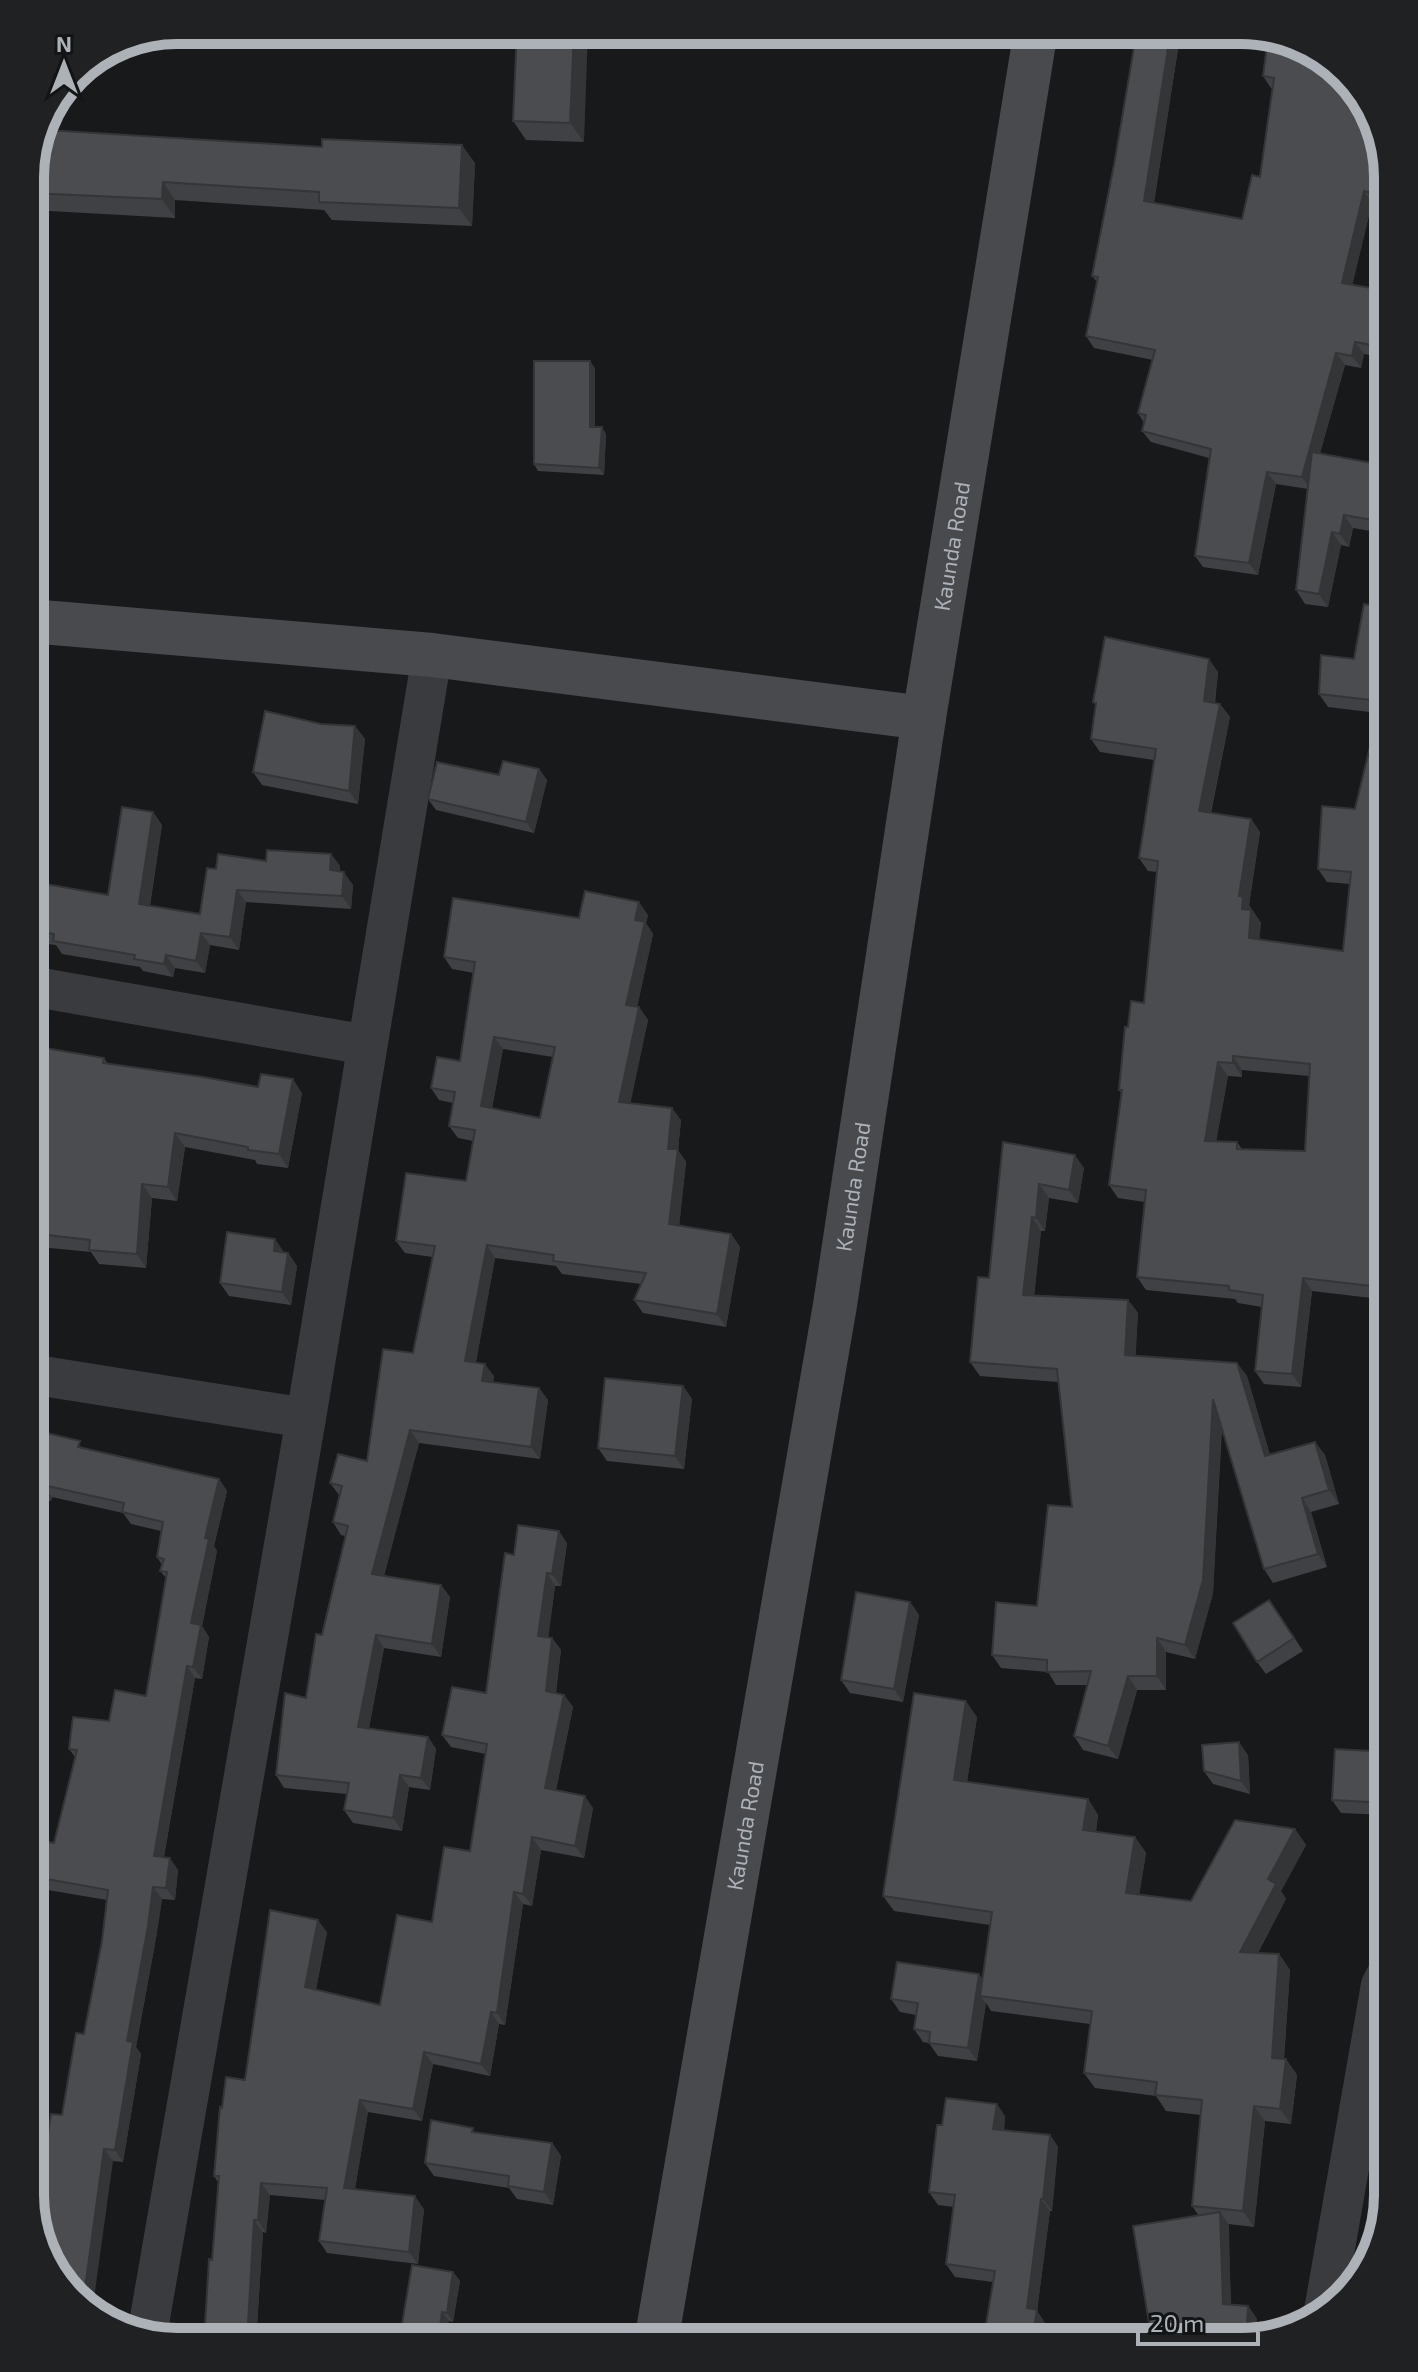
<svg xmlns="http://www.w3.org/2000/svg" width="1418" height="2372" viewBox="0 0 1418 2372" font-family="'Exo 2',sans-serif">
<style>
.lines{fill:none;stroke-linecap:round;stroke-linejoin:round}
.street{stroke:#3a3b3f;stroke-width:40}
.secondary{stroke:#484a4e;stroke-width:44}
.wall{fill:#404144;fill-rule:evenodd}
.shaded-wall{fill:#343537}
.building{fill:#4a4c4f;stroke:#343537;stroke-width:2;fill-rule:evenodd}
.labels{text-anchor:middle;stroke-width:6;stroke-linejoin:round;paint-order:stroke}
.street-label{font-size:22px;fill:#acb2b8;stroke:#131415}
.rim{fill:none;stroke:#acb2b8;stroke-width:10}
</style>
<rect width="100%" height="100%" fill="#18191a"/>
<g class="lines">
<!-- street -->
<path class="street" d="M 30,986 L 367,1045
M 30,1374 L 306,1418
M 1324,2311 L 1381,1985 L 1388,1972
M 147,2335 L 306,1418 L 432,655"/>
<!-- secondary -->
<g class="secondary">
<path d="M 30,621 L 432,655 L 924,718"/>
<path id="s1" d="M 656,2342 L 835,1305 L 924,718 L 1036,30"/>
</g>
</g>
<!-- wall -->
<path class="wall" d="M 517,30 L 584,142 L 526,140 L 513,121 Z
M 1181,30 L 1154,203 L 1242,219 L 1260,177 L 1273,88 L 1271,88 L 1263,76 L 1267,46 L 1388,177 L 1388,207 L 1372,203 L 1352,285 L 1388,291 L 1388,358 L 1364,354 L 1361,368 L 1345,365 L 1320,453 L 1388,466 L 1388,534 L 1353,528 L 1349,547 L 1341,545 L 1328,607 L 1305,604 L 1296,590 L 1308,489 L 1276,484 L 1258,575 L 1203,567 L 1195,556 L 1209,458 L 1151,442 L 1142,431 L 1144,423 L 1138,413 L 1153,360 L 1094,348 L 1086,336 L 1097,282 L 1092,276 L 1114,165 Z
M 475,163 L 472,226 L 332,220 L 324,210 L 175,200 L 175,218 L 32,210 L 30,207 L 30,168 Z
M 595,368 L 595,427 L 606,434 L 604,475 L 538,471 L 534,464 Z
M 1388,608 L 1388,1300 L 1312,1291 L 1301,1387 L 1264,1384 L 1255,1371 L 1262,1307 L 1238,1303 L 1235,1299 L 1146,1290 L 1137,1277 L 1145,1202 L 1118,1198 L 1109,1185 L 1121,1093 L 1119,1090 L 1128,1027 L 1144,1003 L 1157,872 L 1148,871 L 1139,858 L 1154,760 L 1100,752 L 1091,739 L 1096,705 L 1093,702 L 1218,672 L 1215,703 L 1220,704 L 1230,717 L 1211,813 L 1251,819 L 1260,832 L 1249,905 L 1261,923 L 1259,940 L 1343,951 L 1350,884 L 1327,882 L 1318,869 L 1355,809 L 1378,713 L 1328,707 L 1319,694 L 1354,659 ZM 1242,1070 L 1309,1076 L 1305,1151 L 1242,1149 L 1237,1142 L 1216,1141 L 1228,1076 L 1242,1077 Z
M 321,724 L 355,726 L 365,739 L 358,804 L 262,785 L 253,772 Z
M 539,769 L 547,780 L 534,833 L 436,810 L 428,799 L 499,775 Z
M 153,812 L 162,825 L 150,906 L 200,914 L 216,869 L 266,861 L 331,854 L 340,866 L 340,872 L 353,885 L 351,909 L 246,902 L 239,950 L 210,945 L 205,973 L 175,968 L 173,977 L 143,971 L 140,967 L 62,954 L 56,945 L 30,942 L 30,843 L 40,844 L 49,857 L 45,884 L 108,895 Z
M 648,915 L 646,923 L 653,934 L 637,1007 L 639,1007 L 648,1020 L 630,1103 L 681,1120 L 678,1150 L 686,1162 L 679,1226 L 731,1234 L 740,1247 L 726,1327 L 643,1313 L 634,1300 L 641,1284 L 562,1274 L 556,1266 L 495,1258 L 476,1362 L 494,1376 L 493,1382 L 539,1388 L 548,1400 L 540,1459 L 419,1443 L 384,1576 L 441,1585 L 450,1597 L 441,1657 L 384,1648 L 369,1728 L 428,1737 L 436,1749 L 430,1790 L 409,1787 L 402,1831 L 353,1823 L 344,1810 L 347,1794 L 284,1788 L 276,1775 L 306,1698 L 345,1536 L 341,1535 L 333,1522 L 339,1495 L 330,1483 L 367,1461 L 413,1353 L 432,1257 L 405,1253 L 396,1241 L 466,1181 L 473,1141 L 458,1138 L 449,1126 L 453,1103 L 439,1100 L 431,1088 L 460,1061 L 474,973 L 452,969 L 444,957 L 579,918 ZM 503,1049 L 553,1057 L 540,1118 L 492,1108 Z
M 104,1058 L 108,1064 L 302,1093 L 288,1168 L 257,1164 L 255,1160 L 185,1147 L 177,1201 L 152,1198 L 146,1268 L 99,1264 L 91,1252 L 30,1246 L 30,1092 L 37,1093 Z
M 1003,1142 L 1084,1168 L 1078,1203 L 1049,1198 L 1045,1231 L 1041,1231 L 1034,1295 L 1128,1300 L 1138,1313 L 1135,1356 L 1237,1363 L 1247,1376 L 1270,1455 L 1315,1442 L 1325,1455 L 1339,1504 L 1311,1512 L 1327,1567 L 1273,1583 L 1264,1569 L 1222,1428 L 1213,1593 L 1195,1659 L 1166,1652 L 1166,1690 L 1137,1690 L 1118,1759 L 1083,1750 L 1074,1736 L 1087,1685 L 1056,1685 L 1048,1672 L 1001,1668 L 992,1655 L 1037,1606 L 1072,1507 L 1058,1382 L 980,1376 L 970,1362 L 989,1278 Z
M 288,1253 L 297,1266 L 291,1305 L 229,1296 L 220,1283 Z
M 683,1386 L 692,1399 L 684,1469 L 607,1461 L 598,1448 Z
M 30,1429 L 85,1448 L 219,1479 L 227,1491 L 214,1546 L 217,1551 L 202,1626 L 209,1637 L 202,1679 L 195,1678 L 164,1857 L 178,1870 L 175,1900 L 162,1899 L 156,1938 L 136,2047 L 141,2054 L 123,2162 L 113,2161 L 62,2115 L 84,2034 L 102,1941 L 107,1900 L 30,1887 L 30,1839 L 54,1843 L 75,1757 L 69,1749 L 146,1696 L 166,1578 L 160,1571 L 162,1565 L 157,1557 L 161,1531 L 131,1524 L 123,1513 L 52,1497 L 51,1501 L 30,1496 Z
M 567,1543 L 561,1586 L 555,1586 L 548,1637 L 552,1638 L 561,1650 L 556,1693 L 564,1695 L 573,1707 L 556,1790 L 593,1808 L 584,1858 L 541,1850 L 532,1906 L 523,1904 L 505,2025 L 499,2024 L 490,2076 L 433,2064 L 422,2121 L 368,2112 L 355,2189 L 424,2209 L 418,2264 L 327,2253 L 319,2241 L 325,2200 L 270,2195 L 266,2233 L 263,2232 L 256,2342 L 212,2260 L 218,2182 L 214,2176 L 222,2108 L 245,2080 L 327,1932 L 316,1990 L 380,2005 L 432,1922 L 470,1851 L 486,1754 L 451,1747 L 442,1735 L 486,1693 L 514,1555 Z
M 910,1602 L 919,1615 L 903,1702 L 850,1693 L 841,1680 Z
M 1278,1613 L 1303,1651 L 1266,1674 L 1257,1662 Z
M 977,1717 L 967,1782 L 1088,1799 L 1098,1815 L 1096,1832 L 1135,1837 L 1146,1853 L 1139,1895 L 1191,1901 L 1295,1829 L 1306,1845 L 1281,1891 L 1286,1899 L 1258,1953 L 1279,1954 L 1290,1970 L 1284,2059 L 1286,2059 L 1297,2075 L 1291,2124 L 1265,2121 L 1254,2227 L 1228,2224 L 1231,2305 L 1248,2306 L 1257,2319 L 1256,2339 L 1241,2342 L 1150,2329 L 1199,2216 L 1192,2206 L 1201,2115 L 1166,2111 L 1156,2096 L 1095,2088 L 1084,2073 L 1090,2024 L 991,2011 L 986,2003 L 977,2061 L 938,2056 L 929,2043 L 923,2042 L 914,2029 L 916,2015 L 900,2012 L 891,1999 L 983,1980 L 990,1925 L 894,1911 L 883,1896 Z
M 1388,1752 L 1388,1818 L 1387,1815 L 1341,1813 L 1332,1800 Z
M 1248,1755 L 1250,1794 L 1213,1784 L 1204,1771 Z
M 1005,2116 L 1004,2130 L 1050,2135 L 1058,2147 L 1052,2211 L 1050,2211 L 1037,2311 L 1045,2323 L 993,2282 L 955,2277 L 946,2264 L 954,2207 L 938,2205 L 929,2192 L 942,2125 Z
M 552,2143 L 561,2156 L 553,2205 L 517,2199 L 509,2188 L 434,2176 L 425,2163 Z
M 453,2272 L 460,2281 L 453,2322 L 449,2321 L 399,2342 Z"/>
<!-- shaded-wall -->
<path class="shaded-wall" d="M 574,30 L 588,30 L 584,142 L 570,123 Z
M 1171,30 L 1181,30 L 1152,213 L 1144,201 Z
M 462,145 L 475,163 L 472,226 L 459,208 Z
M 163,182 L 175,200 L 175,218 L 162,199 Z
M 1364,191 L 1372,203 L 1350,295 L 1342,283 Z
M 1355,342 L 1364,354 L 1361,368 L 1352,356 Z
M 1336,353 L 1345,365 L 1310,489 L 1302,477 Z
M 590,361 L 595,368 L 595,433 L 590,427 Z
M 602,427 L 606,434 L 604,475 L 599,468 Z
M 1267,472 L 1276,484 L 1258,575 L 1249,563 Z
M 1344,515 L 1353,528 L 1349,547 L 1340,534 Z
M 1332,532 L 1341,545 L 1328,607 L 1319,594 Z
M 1209,659 L 1218,672 L 1213,714 L 1204,701 Z
M 1220,704 L 1230,717 L 1208,824 L 1199,811 Z
M 355,726 L 365,739 L 358,804 L 349,791 Z
M 539,769 L 547,780 L 534,833 L 526,822 Z
M 153,812 L 162,825 L 148,916 L 139,904 Z
M 1251,819 L 1260,832 L 1249,905 L 1261,923 L 1258,952 L 1249,938 L 1239,896 Z
M 40,844 L 49,857 L 43,895 L 34,882 Z
M 331,854 L 340,866 L 339,883 L 330,870 Z
M 344,872 L 353,885 L 351,909 L 342,896 Z
M 237,890 L 246,902 L 239,950 L 230,937 Z
M 639,902 L 648,915 L 646,923 L 653,934 L 635,1017 L 626,1005 L 635,920 Z
M 201,933 L 210,945 L 205,973 L 196,961 Z
M 166,955 L 175,968 L 173,977 L 164,964 Z
M 639,1007 L 648,1020 L 628,1115 L 619,1102 Z
M 494,1037 L 503,1049 L 490,1119 L 481,1106 Z
M 1233,1056 L 1242,1070 L 1242,1077 L 1233,1063 Z
M 1218,1062 L 1228,1076 L 1214,1154 L 1205,1141 Z
M 293,1079 L 302,1093 L 288,1168 L 279,1154 Z
M 672,1108 L 681,1120 L 678,1150 L 686,1162 L 678,1237 L 669,1224 L 668,1149 Z
M 175,1133 L 185,1147 L 177,1201 L 168,1187 Z
M 1075,1155 L 1084,1168 L 1078,1203 L 1069,1190 Z
M 142,1184 L 152,1198 L 146,1268 L 137,1254 Z
M 1039,1184 L 1049,1198 L 1045,1231 L 1036,1218 Z
M 1032,1217 L 1041,1231 L 1033,1308 L 1023,1295 Z
M 731,1234 L 740,1247 L 726,1327 L 717,1314 Z
M 275,1239 L 284,1252 L 274,1251 Z
M 487,1245 L 495,1258 L 474,1373 L 465,1361 Z
M 288,1253 L 297,1266 L 291,1305 L 282,1292 Z
M 1303,1278 L 1312,1291 L 1301,1387 L 1292,1374 Z
M 1128,1300 L 1138,1313 L 1135,1369 L 1125,1355 Z
M 1237,1363 L 1247,1376 L 1274,1469 L 1265,1456 Z
M 485,1364 L 494,1376 L 491,1393 L 482,1381 Z
M 683,1386 L 692,1399 L 684,1469 L 675,1456 Z
M 539,1388 L 548,1400 L 540,1459 L 531,1447 Z
M 1213,1399 L 1222,1413 L 1213,1593 L 1195,1659 L 1185,1645 Z
M 410,1430 L 419,1443 L 381,1586 L 372,1574 Z
M 1315,1442 L 1325,1455 L 1339,1504 L 1329,1490 Z
M 219,1479 L 227,1491 L 214,1546 L 217,1551 L 202,1626 L 209,1637 L 202,1679 L 193,1667 L 191,1623 L 205,1538 Z
M 43,1485 L 52,1497 L 51,1501 L 43,1489 Z
M 1302,1498 L 1311,1512 L 1327,1567 L 1318,1554 Z
M 559,1531 L 567,1543 L 561,1586 L 552,1574 Z
M 547,1573 L 555,1586 L 547,1648 L 538,1636 Z
M 441,1585 L 450,1597 L 441,1657 L 432,1644 Z
M 910,1602 L 919,1615 L 903,1702 L 894,1689 Z
M 376,1635 L 384,1648 L 367,1739 L 358,1727 Z
M 552,1638 L 561,1650 L 554,1703 L 546,1691 Z
M 1157,1638 L 1166,1652 L 1166,1690 L 1157,1676 Z
M 187,1666 L 195,1678 L 162,1868 L 154,1856 Z
M 1128,1676 L 1137,1690 L 1118,1759 L 1108,1746 Z
M 564,1695 L 573,1707 L 554,1800 L 545,1788 Z
M 966,1701 L 977,1717 L 965,1795 L 954,1780 Z
M 428,1737 L 436,1749 L 430,1790 L 421,1778 Z
M 1239,1742 L 1248,1755 L 1250,1794 L 1241,1781 Z
M 400,1775 L 409,1787 L 402,1831 L 393,1818 Z
M 585,1796 L 593,1808 L 584,1858 L 575,1846 Z
M 1088,1799 L 1098,1815 L 1094,1845 L 1083,1830 Z
M 1295,1829 L 1306,1845 L 1281,1891 L 1286,1899 L 1250,1967 L 1240,1952 L 1268,1879 Z
M 532,1837 L 541,1850 L 532,1906 L 523,1894 Z
M 1135,1837 L 1146,1853 L 1137,1909 L 1126,1893 Z
M 170,1858 L 178,1870 L 175,1900 L 166,1888 Z
M 153,1887 L 162,1899 L 156,1938 L 136,2047 L 141,2054 L 123,2162 L 115,2150 L 127,2041 Z
M 514,1892 L 523,1904 L 505,2025 L 497,2013 Z
M 318,1920 L 327,1932 L 314,1999 L 305,1987 Z
M 1279,1954 L 1290,1970 L 1283,2073 L 1272,2058 Z
M 979,1974 L 988,1987 L 980,1996 L 986,2003 L 977,2061 L 968,2048 Z
M 491,2012 L 499,2024 L 490,2076 L 481,2064 Z
M 424,2052 L 433,2064 L 422,2121 L 413,2109 Z
M 1286,2059 L 1297,2075 L 1291,2124 L 1280,2109 Z
M 360,2100 L 368,2112 L 353,2200 L 344,2188 Z
M 997,2104 L 1005,2116 L 1002,2142 L 993,2129 Z
M 1254,2106 L 1265,2121 L 1254,2227 L 1243,2211 Z
M 1050,2135 L 1058,2147 L 1052,2211 L 1043,2199 Z
M 552,2143 L 561,2156 L 553,2205 L 544,2192 Z
M 104,2149 L 113,2161 L 92,2313 L 83,2303 Z
M 261,2183 L 270,2195 L 266,2233 L 258,2220 Z
M 415,2196 L 424,2209 L 418,2264 L 409,2252 Z
M 1041,2199 L 1050,2211 L 1037,2311 L 1045,2323 L 1042,2342 L 1032,2342 L 1027,2308 Z
M 1220,2212 L 1229,2225 L 1231,2317 L 1223,2304 Z
M 254,2220 L 263,2232 L 256,2342 L 247,2342 Z
M 453,2272 L 460,2281 L 453,2322 L 447,2313 Z
M 1248,2306 L 1257,2319 L 1256,2339 L 1246,2341 Z
M 442,2312 L 449,2321 L 446,2342 L 438,2342 Z"/>
<!-- building -->
<path class="building" d="M 517,30 L 574,30 L 570,123 L 513,121 Z
M 1137,30 L 1171,30 L 1144,201 L 1242,219 L 1252,175 L 1260,177 L 1274,78 L 1263,76 L 1267,46 L 1318,53 L 1323,55 L 1373,112 L 1388,177 L 1388,197 L 1364,191 L 1342,283 L 1388,291 L 1388,348 L 1355,342 L 1352,356 L 1336,353 L 1302,477 L 1267,472 L 1249,563 L 1195,556 L 1211,449 L 1142,431 L 1146,415 L 1138,413 L 1155,350 L 1086,336 L 1098,277 L 1092,276 L 1114,165 Z
M 47,130 L 322,147 L 322,139 L 462,145 L 459,208 L 319,202 L 319,192 L 163,182 L 162,199 L 30,193 L 30,168 Z
M 534,361 L 590,361 L 590,427 L 602,427 L 599,468 L 534,464 Z
M 1312,452 L 1388,466 L 1388,523 L 1344,515 L 1340,534 L 1332,532 L 1319,594 L 1296,590 Z
M 1364,604 L 1388,608 L 1388,1288 L 1303,1278 L 1292,1374 L 1255,1371 L 1263,1295 L 1229,1290 L 1229,1286 L 1137,1277 L 1146,1190 L 1109,1185 L 1122,1090 L 1119,1090 L 1125,1027 L 1128,1027 L 1131,1001 L 1144,1003 L 1158,861 L 1139,858 L 1156,749 L 1091,739 L 1096,703 L 1093,702 L 1105,637 L 1209,659 L 1204,701 L 1220,704 L 1199,811 L 1251,819 L 1239,896 L 1243,897 L 1242,909 L 1251,910 L 1249,938 L 1343,951 L 1351,872 L 1318,869 L 1322,806 L 1355,809 L 1381,701 L 1319,694 L 1321,655 L 1354,659 ZM 1233,1056 L 1310,1064 L 1305,1151 L 1237,1149 L 1237,1142 L 1205,1141 L 1218,1062 L 1233,1063 Z
M 265,711 L 321,724 L 355,726 L 349,791 L 253,772 Z
M 503,761 L 539,769 L 526,822 L 428,799 L 437,762 L 499,775 Z
M 122,807 L 153,812 L 139,904 L 200,914 L 207,868 L 216,869 L 218,854 L 266,861 L 267,850 L 331,854 L 330,870 L 344,872 L 342,896 L 237,890 L 230,937 L 201,933 L 196,961 L 166,955 L 164,964 L 134,959 L 135,955 L 53,941 L 54,934 L 30,930 L 30,843 L 40,844 L 34,882 L 108,895 Z
M 585,891 L 639,902 L 635,920 L 645,922 L 626,1005 L 639,1007 L 619,1102 L 672,1108 L 668,1149 L 678,1149 L 669,1224 L 731,1234 L 717,1314 L 634,1300 L 646,1273 L 553,1261 L 554,1255 L 487,1245 L 465,1361 L 485,1364 L 482,1381 L 539,1388 L 531,1447 L 410,1430 L 372,1574 L 441,1585 L 432,1644 L 376,1635 L 358,1727 L 428,1737 L 421,1778 L 400,1775 L 393,1818 L 344,1810 L 349,1783 L 276,1775 L 285,1693 L 306,1698 L 316,1634 L 322,1635 L 348,1526 L 333,1522 L 342,1486 L 330,1483 L 338,1454 L 367,1461 L 383,1349 L 413,1353 L 435,1246 L 396,1241 L 406,1173 L 466,1181 L 475,1130 L 449,1126 L 455,1092 L 431,1088 L 437,1057 L 460,1061 L 475,962 L 444,957 L 453,898 L 579,918 ZM 494,1037 L 555,1047 L 540,1118 L 481,1106 Z
M 45,1048 L 104,1058 L 103,1063 L 203,1077 L 258,1087 L 261,1074 L 293,1079 L 279,1154 L 248,1150 L 248,1147 L 175,1133 L 168,1187 L 142,1184 L 137,1254 L 89,1250 L 90,1240 L 30,1233 L 30,1092 L 37,1093 Z
M 1003,1142 L 1075,1155 L 1069,1190 L 1039,1184 L 1036,1218 L 1032,1217 L 1023,1295 L 1128,1300 L 1125,1355 L 1237,1363 L 1265,1456 L 1315,1442 L 1329,1490 L 1302,1498 L 1318,1554 L 1264,1569 L 1213,1399 L 1203,1580 L 1185,1645 L 1157,1638 L 1157,1676 L 1128,1676 L 1108,1746 L 1074,1736 L 1091,1671 L 1047,1672 L 1047,1660 L 992,1655 L 996,1602 L 1037,1606 L 1048,1505 L 1072,1507 L 1057,1369 L 970,1362 L 978,1277 L 989,1278 Z
M 227,1232 L 275,1239 L 274,1251 L 288,1253 L 282,1292 L 220,1283 Z
M 605,1378 L 683,1386 L 675,1456 L 598,1448 Z
M 30,1429 L 80,1441 L 78,1447 L 219,1479 L 205,1538 L 209,1539 L 191,1623 L 201,1625 L 193,1667 L 187,1666 L 154,1856 L 170,1858 L 166,1888 L 153,1887 L 148,1926 L 127,2041 L 133,2042 L 115,2150 L 104,2149 L 83,2303 L 45,2260 L 35,2216 L 51,2114 L 62,2115 L 76,2033 L 84,2034 L 102,1941 L 108,1890 L 30,1876 L 30,1839 L 54,1843 L 77,1750 L 69,1749 L 73,1717 L 109,1721 L 115,1690 L 146,1696 L 167,1572 L 160,1571 L 164,1559 L 157,1557 L 163,1522 L 122,1512 L 124,1503 L 43,1485 L 43,1489 L 30,1486 Z
M 518,1525 L 559,1531 L 552,1574 L 547,1573 L 538,1636 L 552,1638 L 546,1691 L 564,1695 L 545,1788 L 585,1796 L 575,1846 L 532,1837 L 523,1894 L 514,1892 L 497,2013 L 491,2012 L 481,2064 L 424,2052 L 413,2109 L 360,2100 L 344,2188 L 415,2196 L 409,2252 L 319,2241 L 327,2188 L 261,2183 L 258,2220 L 254,2220 L 247,2342 L 204,2342 L 209,2259 L 212,2260 L 219,2176 L 214,2176 L 220,2107 L 222,2108 L 226,2077 L 245,2080 L 270,1910 L 318,1920 L 305,1987 L 380,2005 L 397,1915 L 432,1922 L 444,1847 L 470,1851 L 487,1744 L 442,1735 L 452,1687 L 486,1693 L 505,1553 L 514,1555 Z
M 856,1592 L 910,1602 L 894,1689 L 841,1680 Z
M 1388,1597 L 1388,1645 L 1382,1644 Z
M 1269,1600 L 1294,1638 L 1257,1662 L 1233,1623 Z
M 914,1693 L 966,1701 L 954,1780 L 1088,1799 L 1083,1830 L 1135,1837 L 1126,1893 L 1191,1901 L 1235,1820 L 1295,1829 L 1268,1879 L 1276,1884 L 1240,1952 L 1279,1954 L 1272,2058 L 1286,2059 L 1280,2109 L 1254,2106 L 1243,2211 L 1192,2206 L 1202,2100 L 1155,2095 L 1157,2082 L 1084,2073 L 1092,2011 L 980,1996 L 992,1912 L 883,1896 Z
M 1239,1742 L 1241,1781 L 1204,1771 L 1202,1745 Z
M 1335,1749 L 1388,1752 L 1388,1816 L 1387,1816 L 1387,1803 L 1332,1800 Z
M 897,1962 L 979,1974 L 968,2048 L 929,2043 L 930,2032 L 914,2029 L 918,2003 L 891,1999 Z
M 946,2098 L 997,2104 L 993,2129 L 1050,2135 L 1043,2199 L 1041,2199 L 1027,2308 L 1037,2310 L 1032,2342 L 983,2342 L 995,2271 L 946,2264 L 955,2195 L 929,2192 L 937,2125 L 942,2125 Z
M 431,2120 L 473,2128 L 472,2132 L 552,2143 L 544,2192 L 508,2186 L 509,2176 L 425,2163 Z
M 1220,2212 L 1223,2304 L 1248,2306 L 1246,2341 L 1241,2342 L 1115,2342 L 1117,2325 L 1150,2329 L 1133,2226 Z
M 412,2265 L 453,2272 L 447,2313 L 442,2312 L 438,2342 L 399,2342 Z"/>
<g class="labels">
<!-- street labels -->
<g class="street-label">
<text dy="8" stroke="none"><textPath href="#s1" startOffset="1820">Kaunda Road</textPath></text>
<text dy="8" stroke="none"><textPath href="#s1" startOffset="1172">Kaunda Road</textPath></text>
<text dy="8" stroke="none"><textPath href="#s1" startOffset="524">Kaunda Road</textPath></text>
</g>
</g>
<!-- crop -->
<path d="M0 0H1418V2372H0ZM177 44H1241A133 133 0 0 1 1374 177V2195A133 133 0 0 1 1241 2328H177A133 133 0 0 1 44 2195V177A133 133 0 0 1 177 44Z" fill="#1f2122" fill-rule="evenodd"/>
<path class="rim" d="M177 44H1241A133 133 0 0 1 1374 177V2195A133 133 0 0 1 1241 2328H177A133 133 0 0 1 44 2195V177A133 133 0 0 1 177 44Z"/>
<!-- north arrow -->
<g transform="translate(64 64)" stroke="#131415" stroke-width="6" paint-order="stroke">
<path d="M0-6L14 30L0 20L-14 30Z" fill="#acb2b8"/>
<text y="-12" font-size="22" font-weight="bold" text-anchor="middle" fill="#acb2b8">N</text>
</g>
<!-- scale -->
<path d="M1138 2332v12h120v-12" fill="none" stroke="#acb2b8" stroke-width="4"/>
<text x="1150" y="2332" font-size="24" fill="#acb2b8" stroke="#131415" stroke-width="6" paint-order="stroke">20 m</text>
</svg>
